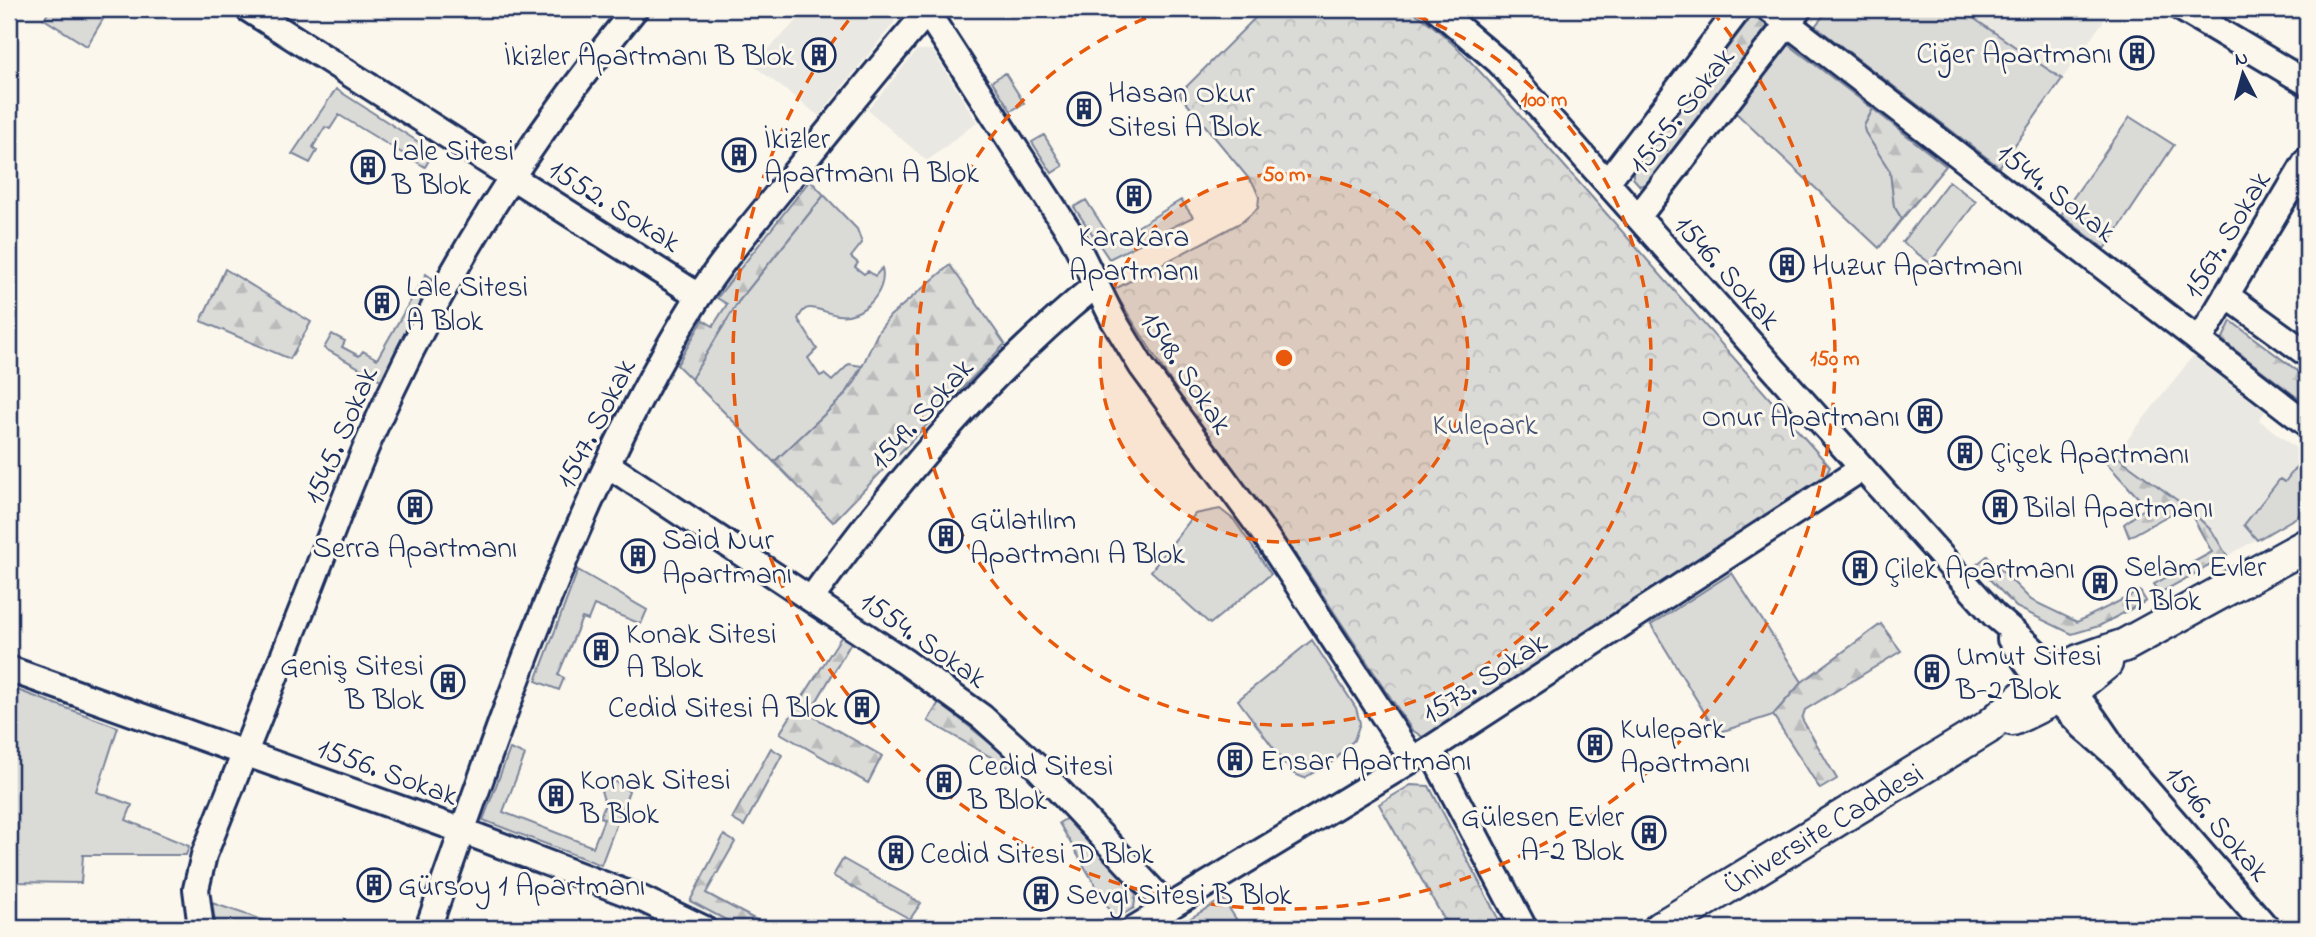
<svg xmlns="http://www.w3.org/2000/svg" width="2316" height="937" viewBox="0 0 2316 937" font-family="'Indie Flower',sans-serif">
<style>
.built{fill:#eae8e2}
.green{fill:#dadad7;stroke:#7a849a;stroke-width:2}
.forest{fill:url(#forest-firs);stroke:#7a849a;stroke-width:2}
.park{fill:url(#park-crowns);stroke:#7a849a;stroke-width:2}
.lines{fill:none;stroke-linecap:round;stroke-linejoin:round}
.minor-casing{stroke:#1b2f5e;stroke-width:30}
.major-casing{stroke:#1b2f5e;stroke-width:37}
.minor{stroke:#fbf7ec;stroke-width:24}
.major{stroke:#fbf7ec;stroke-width:32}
.ring{fill:none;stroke:#e8590c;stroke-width:3.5;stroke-dasharray:12 9}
.labels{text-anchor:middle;stroke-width:6;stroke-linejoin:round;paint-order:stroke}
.poi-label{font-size:30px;fill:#1b2f5e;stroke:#fbf7ec;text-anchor:start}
.street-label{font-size:30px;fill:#1b2f5e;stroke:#fbf7ec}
.park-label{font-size:30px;fill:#415176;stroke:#fbf7ec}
.centre{fill:#e8590c;stroke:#fbf7ec;stroke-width:3.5}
.ring-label{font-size:21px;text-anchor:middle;font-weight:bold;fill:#e8590c;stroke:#fbf7ec;stroke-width:6;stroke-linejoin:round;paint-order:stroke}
</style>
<defs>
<pattern id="forest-firs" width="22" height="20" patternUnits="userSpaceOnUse" patternTransform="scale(1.75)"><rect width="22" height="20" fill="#dadad7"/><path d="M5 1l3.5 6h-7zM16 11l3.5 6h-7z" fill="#babbbb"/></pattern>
<pattern id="park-crowns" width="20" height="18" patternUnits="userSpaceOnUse" patternTransform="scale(1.75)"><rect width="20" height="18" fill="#dadad7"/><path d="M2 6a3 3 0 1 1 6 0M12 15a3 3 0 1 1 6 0" fill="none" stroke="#babbbb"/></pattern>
</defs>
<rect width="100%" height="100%" fill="#fbf7ec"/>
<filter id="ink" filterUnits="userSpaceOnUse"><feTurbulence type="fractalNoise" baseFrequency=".0143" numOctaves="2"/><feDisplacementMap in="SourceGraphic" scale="14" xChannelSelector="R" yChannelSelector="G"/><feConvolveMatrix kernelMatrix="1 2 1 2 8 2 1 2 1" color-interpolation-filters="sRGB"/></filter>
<g filter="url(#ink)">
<!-- built -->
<path class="built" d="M 808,9 L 896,9 L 894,23 L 819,116 L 753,65 Z
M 1960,9 L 2112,9 L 2062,79 Z
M 917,50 L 932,50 L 977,122 L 927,161 L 868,110 Z
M 2193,356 L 2265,411 L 2259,420 L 2305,455 L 2307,452 L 2307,511 L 2227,556 L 2212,531 L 2196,513 L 2115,455 Z"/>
<!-- green -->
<path class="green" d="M 51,9 L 109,9 L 87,46 L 44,19 Z
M 1829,9 L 1960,9 L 2062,79 L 1999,167 L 1815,26 Z
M 1788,44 L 1873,109 L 1864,126 L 1865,132 L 1890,171 L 1894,206 L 1902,219 L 1879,248 L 1736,113 Z
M 1005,73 L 1024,103 L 1011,111 L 992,81 Z
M 336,89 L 434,152 L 425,167 L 339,115 L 330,129 L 325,127 L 313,147 L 317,151 L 310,163 L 292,154 Z
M 2130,117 L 2174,145 L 2105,249 L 2061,215 Z
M 1044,135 L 1063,166 L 1052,173 L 1032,142 Z
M 1949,181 L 1976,202 L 1930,263 L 1902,242 Z
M 824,195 L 857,229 L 862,243 L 851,257 L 858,263 L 855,267 L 864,274 L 868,271 L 875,276 L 882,268 C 888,292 862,319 838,315 C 829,314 819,308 810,308 C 803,308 801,314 798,319 L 817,349 L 808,358 L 820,376 L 824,374 L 832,381 L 849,364 L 862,366 L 842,398 L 774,462 L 691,379 L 738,302 Z
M 1086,200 L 1113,242 L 1181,200 L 1193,217 L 1109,259 L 1074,207 Z
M 426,274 L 433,279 L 381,380 L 324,348 L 332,334 L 345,341 L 342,347 L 359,356 L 363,351 L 377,359 Z
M 2307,452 L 2307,511 L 2257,540 L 2244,525 L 2280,479 L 2285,482 Z
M 1220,509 L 1234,520 L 1271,574 L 1210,624 L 1151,571 L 1195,514 Z
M 578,570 L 647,610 L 641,624 L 594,605 L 588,620 L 582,618 L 558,675 L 564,678 L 559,690 L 536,681 Z
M 1732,573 L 1802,682 L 1773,715 L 1717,733 L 1651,625 Z
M 1312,640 L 1356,708 L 1360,723 L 1354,740 L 1334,761 L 1304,778 L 1292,773 L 1238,700 Z
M 9,687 L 118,727 L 97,792 L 132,805 L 126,820 L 189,846 L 186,855 L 83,855 L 81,883 L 9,882 Z
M 510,749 L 525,755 L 503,812 L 593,847 L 604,819 L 600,817 L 605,804 L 600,787 L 613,780 L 629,791 L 601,865 L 483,820 Z
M 1067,818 L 1136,893 L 1134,908 L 1115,919 L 1059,823 Z
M 1223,899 L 1242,928 L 1185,928 L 1182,923 Z
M 212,903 L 286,928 L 216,928 Z"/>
<!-- forest -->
<path class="forest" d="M 1759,15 L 1767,21 L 1767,27 L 1646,184 L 1640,186 L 1633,178 L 1633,172 L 1751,17 Z
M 1873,109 L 1946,166 L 1902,219 L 1894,206 L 1890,171 L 1865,132 L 1864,126 Z
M 810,180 L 824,195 L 738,302 L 691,379 L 677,365 L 703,320 L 713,326 L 727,304 L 717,298 Z
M 950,265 L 1005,344 L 833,522 L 774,462 L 842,398 L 855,382 L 878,332 L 890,316 Z
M 225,269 L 311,322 L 290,359 L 201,321 Z
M 2231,321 L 2307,378 L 2307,405 L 2222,340 Z
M 2107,450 L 2115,455 L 2185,506 L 2129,537 L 2124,524 L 2144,509 L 2144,504 L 2100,456 Z
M 2187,507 L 2212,531 L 2227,556 L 2160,593 L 2154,584 L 2212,552 Z
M 1987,556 L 2031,600 L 2077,622 L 2140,591 L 2146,601 L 2099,626 L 2072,634 L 2016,607 L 1976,565 Z
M 1881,624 L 1901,651 L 1805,710 L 1802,719 L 1837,779 L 1820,789 L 1773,715 L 1802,682 Z
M 841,637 L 851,643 L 809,714 L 882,756 L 868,783 L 780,733 Z
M 939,702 L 1018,766 L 1015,771 L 928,721 Z
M 771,748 L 782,755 L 744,826 L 732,819 Z
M 724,835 L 735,842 L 706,893 L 771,928 L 741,928 L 690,901 Z
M 843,859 L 921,903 L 910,919 L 833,876 Z"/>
<!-- park -->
<path class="park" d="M 1264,9 C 1286,9 1397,4 1409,10 C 1441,25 1490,83 1515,110 L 1830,467 L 1824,479 L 1423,737 L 1412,730 L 1293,550 L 1182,399 L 1113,290 L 1242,222 L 1258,208 L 1259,197 L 1254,185 L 1179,94 Z
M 1411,785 L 1429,786 L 1503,928 L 1449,928 L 1379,804 Z"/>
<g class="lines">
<defs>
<path id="minor" d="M 248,9 L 699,296
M 925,9 L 1072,236 L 1113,319 L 1142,367 L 1263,532 L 1412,759
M 1437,9 L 1499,62 L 1994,615 C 2048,660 2085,699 2121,760
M 1769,9 L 2307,424
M 2182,9 L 2307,83
M 1607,182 L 1739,9
M 1638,217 L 1799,9
M 2226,295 L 2307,354
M 2199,341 L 2307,160
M 608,465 L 904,661 L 982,717 L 1035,765 L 1169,908
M 811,599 C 894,484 986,375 1096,285
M 2010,639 L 2040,682 L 2083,727 L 2121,760 L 2267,928
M 9,669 L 463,831 L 642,899 L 703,928
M 1430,749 L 1524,928
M 201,928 L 196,889 L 204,855 C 237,771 271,688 304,604 C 332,532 359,458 393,388 C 457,252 540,126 635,9
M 428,928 C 504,714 576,493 697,299 C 725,256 759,217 791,177 C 837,121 882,63 930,9
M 1135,928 L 1430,749 L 1861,469"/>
<path id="major" d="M 2013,719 L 2074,689 L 2106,663
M 1660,928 L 1987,728 L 2040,682 L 2079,661 L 2125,645 L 2307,545"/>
</defs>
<!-- minor casing -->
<use href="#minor" class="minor-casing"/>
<!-- major casing -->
<use href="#major" class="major-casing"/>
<!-- minor -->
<use href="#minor" class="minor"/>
<!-- major -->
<use href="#major" class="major"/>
</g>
</g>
<!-- distance rings -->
<circle cx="1284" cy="358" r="184" fill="#e8590c" fill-opacity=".12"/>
<g class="ring">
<circle cx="1284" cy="358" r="184"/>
<path d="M1397 9A367 367 0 1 1 1171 9"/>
<path d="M1712 11A551 551 0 1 1 856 11"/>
</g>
<!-- icons -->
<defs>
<symbol id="building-ring" viewBox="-11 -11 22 22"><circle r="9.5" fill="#fbf7ec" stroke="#1b2f5e" stroke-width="1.5"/><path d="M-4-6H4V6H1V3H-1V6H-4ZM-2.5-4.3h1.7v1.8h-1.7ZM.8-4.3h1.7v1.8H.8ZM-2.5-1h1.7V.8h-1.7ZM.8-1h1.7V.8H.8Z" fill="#1b2f5e"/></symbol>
</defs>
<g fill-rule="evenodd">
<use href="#building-ring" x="2118" y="34" width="38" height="38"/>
<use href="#building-ring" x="800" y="36" width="38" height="38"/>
<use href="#building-ring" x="1065" y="90" width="38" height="38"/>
<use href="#building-ring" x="720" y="136" width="38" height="38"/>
<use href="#building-ring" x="349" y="148" width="38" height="38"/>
<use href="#building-ring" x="1115" y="177" width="38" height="38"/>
<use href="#building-ring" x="1768" y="246" width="38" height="38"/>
<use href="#building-ring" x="363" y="284" width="38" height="38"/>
<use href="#building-ring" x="1906" y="397" width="38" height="38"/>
<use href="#building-ring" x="1946" y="434" width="38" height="38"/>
<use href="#building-ring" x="396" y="488" width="38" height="38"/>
<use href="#building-ring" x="1981" y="488" width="38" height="38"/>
<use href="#building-ring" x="927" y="517" width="38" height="38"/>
<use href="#building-ring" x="619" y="537" width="38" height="38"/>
<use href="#building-ring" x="1841" y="549" width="38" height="38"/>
<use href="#building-ring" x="2081" y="564" width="38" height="38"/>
<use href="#building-ring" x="582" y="631" width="38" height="38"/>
<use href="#building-ring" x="1913" y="653" width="38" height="38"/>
<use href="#building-ring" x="429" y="663" width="38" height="38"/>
<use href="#building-ring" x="843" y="688" width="38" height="38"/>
<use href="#building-ring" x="1576" y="726" width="38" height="38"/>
<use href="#building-ring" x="1216" y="741" width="38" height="38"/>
<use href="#building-ring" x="925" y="763" width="38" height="38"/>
<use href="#building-ring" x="537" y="777" width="38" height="38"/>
<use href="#building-ring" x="1630" y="814" width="38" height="38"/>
<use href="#building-ring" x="877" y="834" width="38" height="38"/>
<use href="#building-ring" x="355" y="866" width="38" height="38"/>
<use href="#building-ring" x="1022" y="875" width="38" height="38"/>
</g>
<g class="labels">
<!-- poi labels -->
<g class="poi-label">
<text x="2112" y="63" text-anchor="end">Ciğer Apartmanı</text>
<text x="794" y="65" text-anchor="end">İkizler Apartmanı B Blok</text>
<text x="1108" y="102">Hasan Okur<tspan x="1108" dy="34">Sitesi A Blok</tspan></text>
<text x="764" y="148">İkizler<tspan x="764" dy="34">Apartmanı A Blok</tspan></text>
<text x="392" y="160">Lale Sitesi<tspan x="392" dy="34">B Blok</tspan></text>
<text x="1134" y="246" text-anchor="middle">Karakara<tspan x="1134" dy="34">Apartmanı</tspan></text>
<text x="1812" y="275">Huzur Apartmanı</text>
<text x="406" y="296">Lale Sitesi<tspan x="406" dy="34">A Blok</tspan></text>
<text x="1900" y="426" text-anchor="end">Onur Apartmanı</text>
<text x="1990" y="463">Çiçek Apartmanı</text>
<text x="2024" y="517">Bilal Apartmanı</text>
<text x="970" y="529">Gülatılım<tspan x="970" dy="34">Apartmanı A Blok</tspan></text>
<text x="662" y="549">Said Nur<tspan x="662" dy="34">Apartmanı</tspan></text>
<text x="415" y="557" text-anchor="middle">Serra Apartmanı</text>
<text x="2124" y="576">Selam Evler<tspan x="2124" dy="34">A Blok</tspan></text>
<text x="1884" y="578">Çilek Apartmanı</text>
<text x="626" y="643">Konak Sitesi<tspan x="626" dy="34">A Blok</tspan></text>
<text x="1956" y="665">Umut Sitesi<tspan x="1956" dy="34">B-2 Blok</tspan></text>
<text x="424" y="675" text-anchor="end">Geniş Sitesi<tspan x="424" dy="34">B Blok</tspan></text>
<text x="838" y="717" text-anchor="end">Cedid Sitesi A Blok</text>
<text x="1620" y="738">Kulepark<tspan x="1620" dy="34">Apartmanı</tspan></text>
<text x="1260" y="770">Ensar Apartmanı</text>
<text x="968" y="775">Cedid Sitesi<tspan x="968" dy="34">B Blok</tspan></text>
<text x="580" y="789">Konak Sitesi<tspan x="580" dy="34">B Blok</tspan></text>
<text x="1624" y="826" text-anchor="end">Gülesen Evler<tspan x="1624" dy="34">A-2 Blok</tspan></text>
<text x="920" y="863">Cedid Sitesi D Blok</text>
<text x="398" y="895">Gürsoy 1 Apartmanı</text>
<text x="1066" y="904">Sevgi Sitesi B Blok</text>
</g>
<!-- street labels -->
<g class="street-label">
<text transform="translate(1681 110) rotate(-52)" y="10">1555. Sokak</text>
<text transform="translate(2057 192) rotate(38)" y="10">1544. Sokak</text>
<text transform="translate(615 205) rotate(32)" y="10">1552. Sokak</text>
<text transform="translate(2226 234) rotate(-59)" y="10">1567. Sokak</text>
<text transform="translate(1728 272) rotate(48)" y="10">1546. Sokak</text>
<text transform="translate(1187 372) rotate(56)" y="10">1548. Sokak</text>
<text transform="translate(921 413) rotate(-48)" y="10">1549. Sokak</text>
<text transform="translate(595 423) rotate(-63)" y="10">1547. Sokak</text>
<text transform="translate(340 435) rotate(-67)" y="10">1545. Sokak</text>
<text transform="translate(924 639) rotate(35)" y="10">1554. Sokak</text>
<text transform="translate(1484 677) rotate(-33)" y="10">1573. Sokak</text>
<text transform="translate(388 771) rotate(20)" y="10">1556. Sokak</text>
<text transform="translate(2218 823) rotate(49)" y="10">1546. Sokak</text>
<text transform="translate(1823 828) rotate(-31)" y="10">Üniversite Caddesi</text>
</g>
<!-- park labels -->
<g class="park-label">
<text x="1485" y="434">Kulepark</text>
</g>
</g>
<circle cx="1284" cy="358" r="10" class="centre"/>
<g class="ring-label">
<text x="1544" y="106">100 m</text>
<text x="1284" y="181">50 m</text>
<text x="1835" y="365">150 m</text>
</g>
<!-- margin -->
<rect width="2316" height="937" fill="none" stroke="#fbf7ec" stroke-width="35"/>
<rect x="18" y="18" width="2281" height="902" fill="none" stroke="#1b2f5e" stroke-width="2.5" filter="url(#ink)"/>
<!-- north arrow -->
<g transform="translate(2243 74) rotate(354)" stroke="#fbf7ec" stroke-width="5" paint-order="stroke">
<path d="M0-5L12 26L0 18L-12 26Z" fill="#1b2f5e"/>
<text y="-10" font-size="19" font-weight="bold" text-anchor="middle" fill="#1b2f5e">N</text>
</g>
</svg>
